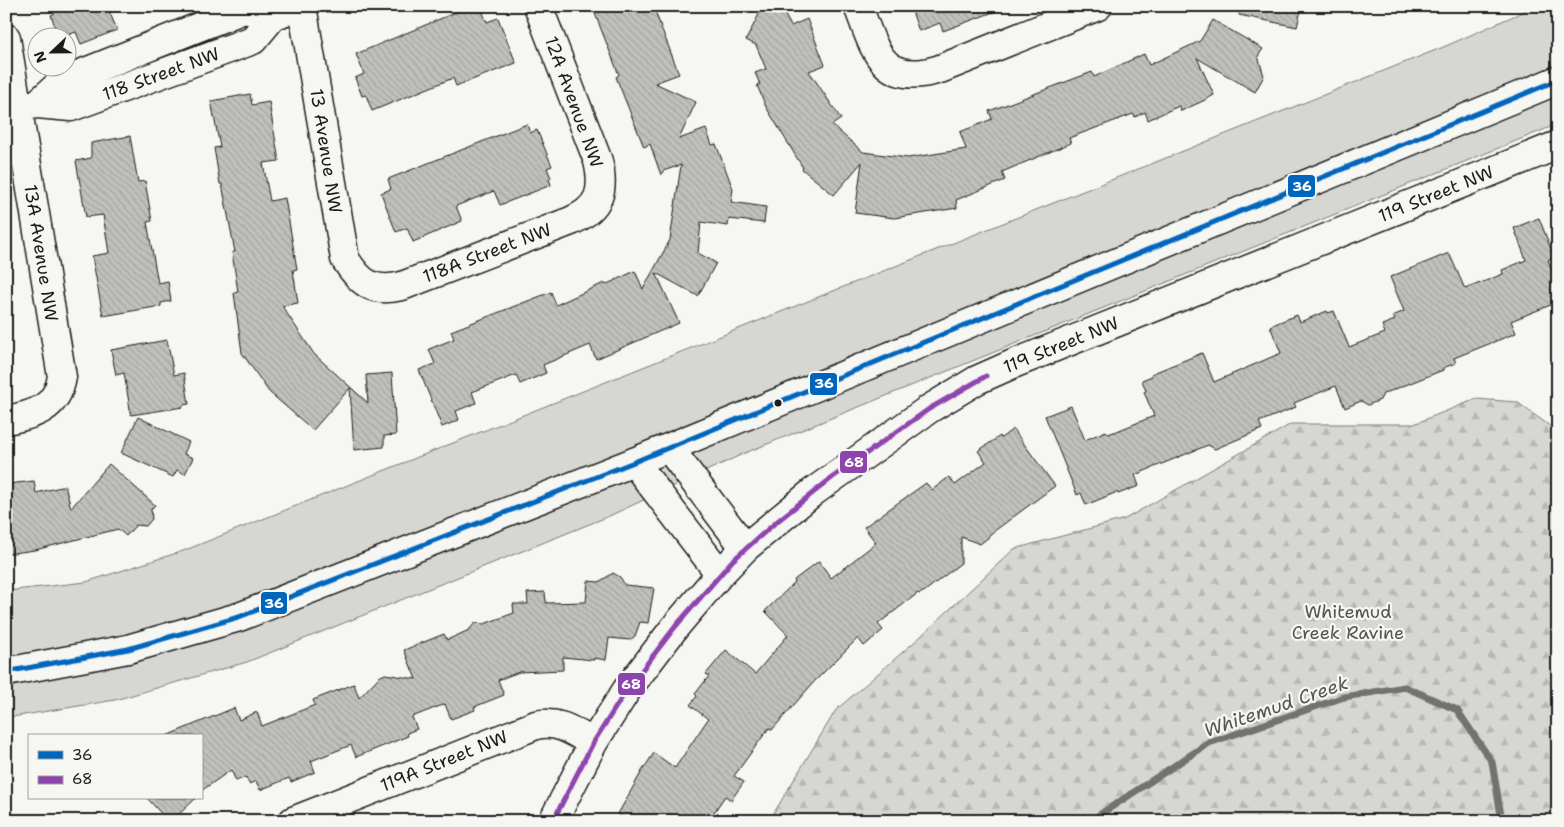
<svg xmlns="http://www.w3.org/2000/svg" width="1564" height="827" viewBox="0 0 1564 827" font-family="'Shantell Sans',sans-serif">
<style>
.grass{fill:#d6d6d2;stroke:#797977}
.forest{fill:url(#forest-firs);stroke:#797977}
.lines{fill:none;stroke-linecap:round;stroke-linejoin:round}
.stream{stroke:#727271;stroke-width:7}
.building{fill:url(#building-back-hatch);stroke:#1c1c1c}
.street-casing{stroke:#1c1c1c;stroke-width:31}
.secondary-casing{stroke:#1c1c1c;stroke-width:31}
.street{stroke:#f6f6f2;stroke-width:28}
.secondary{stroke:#f6f6f2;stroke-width:28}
.bus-1-casing{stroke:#f6f6f2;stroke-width:9}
.bus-2-casing{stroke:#f6f6f2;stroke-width:9}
.bus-1{stroke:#0065bd;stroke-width:5}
.bus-2{stroke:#8e44ad;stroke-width:5}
.bus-dot{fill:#1c1c1c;stroke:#f6f6f2;stroke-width:2}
.labels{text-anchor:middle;stroke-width:4.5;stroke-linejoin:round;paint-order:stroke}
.street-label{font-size:18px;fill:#1c1c1c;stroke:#f6f6f2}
.park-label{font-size:18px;fill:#545453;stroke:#f6f6f2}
.water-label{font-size:19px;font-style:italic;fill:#565654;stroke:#f6f6f2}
.line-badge{stroke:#f6f6f2;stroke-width:2}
.badge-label{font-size:14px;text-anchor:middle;font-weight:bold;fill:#fff}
</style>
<defs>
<pattern id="forest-firs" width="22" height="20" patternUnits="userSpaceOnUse" patternTransform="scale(1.25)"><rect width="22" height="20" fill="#d6d6d2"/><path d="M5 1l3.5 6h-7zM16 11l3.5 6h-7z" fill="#b7b7b4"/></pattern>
<pattern id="building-back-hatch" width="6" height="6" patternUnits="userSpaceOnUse" patternTransform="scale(1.25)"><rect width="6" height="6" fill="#c0c0bd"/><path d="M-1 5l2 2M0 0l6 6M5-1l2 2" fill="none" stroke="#a4a4a2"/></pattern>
</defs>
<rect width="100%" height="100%" fill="#f6f6f2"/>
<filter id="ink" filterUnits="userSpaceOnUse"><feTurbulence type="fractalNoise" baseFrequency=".02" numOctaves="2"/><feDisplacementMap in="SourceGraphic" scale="10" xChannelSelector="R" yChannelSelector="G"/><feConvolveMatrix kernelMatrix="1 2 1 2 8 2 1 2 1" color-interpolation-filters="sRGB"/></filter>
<g filter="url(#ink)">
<!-- grass -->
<path class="grass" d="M 1536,6 L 1558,6 L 1558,124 L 745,453 L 607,517 L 247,662 L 115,700 L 6,718 L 6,591 L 86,582 L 183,551 L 1446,46 Z"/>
<!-- forest -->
<path class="forest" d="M 1476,399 L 1517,402 L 1558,432 L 1558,821 L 769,821 L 836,710 L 919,638 L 1014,549 L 1125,519 L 1291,424 L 1414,424 Z"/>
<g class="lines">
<!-- stream -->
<path class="stream" d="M 1090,821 L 1209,743 L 1344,697 L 1405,687 L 1457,710 L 1492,762 L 1502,821"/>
</g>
<!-- building -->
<path class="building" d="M 52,6 L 107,6 L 117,30 L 81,44 L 76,32 L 59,38 L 51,15 L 55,13 Z
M 471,6 L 480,6 L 487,22 L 498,18 L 516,63 L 456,86 L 453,78 L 372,111 L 366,95 L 362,96 L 355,78 L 364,74 L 356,54 Z
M 592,6 L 653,6 L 679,74 L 655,83 L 696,102 L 679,139 L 706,129 L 712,145 L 716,144 L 733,189 L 731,202 L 766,207 L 764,223 L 729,219 L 728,226 L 701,222 L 698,253 L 716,263 L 698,296 L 656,273 L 679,323 L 596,359 L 590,345 L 543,365 L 546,373 L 520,384 L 516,375 L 472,392 L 476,403 L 456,411 L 459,420 L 442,427 L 419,370 L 435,364 L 429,349 L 454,339 L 451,331 L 551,292 L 556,305 L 604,283 L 605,285 L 635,271 L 643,289 L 670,240 L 681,165 L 663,171 L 661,175 L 650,144 L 644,147 L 616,77 L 619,75 Z
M 763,6 L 780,6 L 791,26 L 807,19 L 825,65 L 809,71 L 841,119 L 832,125 L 863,152 L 908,158 L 966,149 L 960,132 L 992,119 L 989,111 L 1092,72 L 1094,77 L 1144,54 L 1149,65 L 1200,41 L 1213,20 L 1263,49 L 1258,56 L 1264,76 L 1255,92 L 1197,58 L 1214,95 L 1203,101 L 1181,111 L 1179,106 L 1148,120 L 1145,112 L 1135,117 L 1133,114 L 1069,138 L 1071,143 L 1002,172 L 1005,180 L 956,200 L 957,208 L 894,218 L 855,213 L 862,162 L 834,195 L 802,169 L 803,168 L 766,107 L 757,85 L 760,84 L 755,73 L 766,69 L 756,45 L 746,40 Z
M 910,6 L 1003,6 L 1004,8 L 943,31 L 940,23 L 919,31 Z
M 1240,6 L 1302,6 L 1297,27 L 1239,15 Z
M 250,94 L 252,105 L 269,102 L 279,161 L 263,163 L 270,201 L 285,198 L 297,269 L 293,270 L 298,303 L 282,306 L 314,354 L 368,403 L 366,375 L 392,373 L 396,435 L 384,436 L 384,447 L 354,450 L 350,388 L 313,430 L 269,392 L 242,353 L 234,293 L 238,292 L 232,252 L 235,252 L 222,184 L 220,184 L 214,148 L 220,147 L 211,101 Z
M 527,124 L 530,133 L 537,130 L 552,166 L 547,168 L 551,178 L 549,179 L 551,185 L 500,205 L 494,191 L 456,206 L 462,221 L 413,242 L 407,228 L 396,232 L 381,193 L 391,189 L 388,179 Z
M 130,136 L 138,182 L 145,181 L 152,221 L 147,222 L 158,283 L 168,281 L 171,301 L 161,303 L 161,306 L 103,316 L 92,256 L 109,253 L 103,215 L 86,217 L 76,161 L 91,158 L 91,143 Z
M 1539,218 L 1554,257 L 1548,260 L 1558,286 L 1558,302 L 1511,321 L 1516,333 L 1454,358 L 1456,363 L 1443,368 L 1443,370 L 1383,394 L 1380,400 L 1368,405 L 1361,401 L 1345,408 L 1336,386 L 1294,403 L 1296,407 L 1259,422 L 1262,429 L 1215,449 L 1208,445 L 1135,475 L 1139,486 L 1118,494 L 1117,492 L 1086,505 L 1081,493 L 1077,495 L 1045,416 L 1071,406 L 1085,440 L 1106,431 L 1108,434 L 1117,431 L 1154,416 L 1144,392 L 1146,391 L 1142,380 L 1152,376 L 1151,374 L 1202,353 L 1214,382 L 1281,353 L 1270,326 L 1297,315 L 1300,322 L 1327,311 L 1328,313 L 1334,311 L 1349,347 L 1385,333 L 1382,325 L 1395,320 L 1393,316 L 1404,311 L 1390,277 L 1449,253 L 1465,289 L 1503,274 L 1502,270 L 1526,260 L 1514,228 Z
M 167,340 L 174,375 L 184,373 L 189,404 L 183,405 L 183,407 L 131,415 L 124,373 L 116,375 L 111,350 Z
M 138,417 L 189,442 L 184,454 L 193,458 L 185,474 L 177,470 L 173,477 L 121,453 Z
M 1013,429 L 1055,486 L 989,535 L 989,537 L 980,544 L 961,537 L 961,563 L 925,591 L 919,594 L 918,593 L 878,624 L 883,630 L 864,646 L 858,638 L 813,683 L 772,730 L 769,728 L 734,776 L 744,782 L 731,800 L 725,796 L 708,821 L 630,821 L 618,814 L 642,771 L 654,753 L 675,768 L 708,719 L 690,705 L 697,696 L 695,694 L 709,676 L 706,674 L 726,650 L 755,674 L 788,635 L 765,611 L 795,582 L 794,580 L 819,561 L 831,578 L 876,543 L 864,527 L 926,483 L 932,490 L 949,477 L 955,485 L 986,462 L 978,451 L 1000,436 L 1001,438 Z
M 109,464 L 155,505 L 151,509 L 152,519 L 146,526 L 136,525 L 126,536 L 118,529 L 35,550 L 6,554 L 6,509 L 11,508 L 8,484 L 34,481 L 36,493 L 65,486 L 71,508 Z
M 613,573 L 620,577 L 625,585 L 654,588 L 648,623 L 640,622 L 635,636 L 630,640 L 609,638 L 606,660 L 594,658 L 594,660 L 563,657 L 563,670 L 519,672 L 498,680 L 504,695 L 474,707 L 475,710 L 451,719 L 445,704 L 412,717 L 417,729 L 407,733 L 408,736 L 356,757 L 351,745 L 311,761 L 315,772 L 291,782 L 289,778 L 260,790 L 256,781 L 249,784 L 246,777 L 236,781 L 231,770 L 201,791 L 201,736 L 166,736 L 234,708 L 239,720 L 257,712 L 262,726 L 315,705 L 313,700 L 354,684 L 359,698 L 379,677 L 385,674 L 416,679 L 404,650 L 444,634 L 447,640 L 469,630 L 475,623 L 484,624 L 514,613 L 513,604 L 528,604 L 527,593 L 545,592 L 546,603 L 586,602 L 588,581 L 599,582 Z
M 147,798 L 196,798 L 172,821 L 168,821 Z"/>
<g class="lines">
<defs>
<path id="street" d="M 302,6 L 345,259 C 361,284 373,293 402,286 L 571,221 C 600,208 605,191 598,161 L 538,6
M 858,6 C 875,51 882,87 940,69 L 1098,6
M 6,38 L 62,377 C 57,408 35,415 6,420
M 669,448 L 745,548
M 634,462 L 720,574
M 293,821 L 536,725 C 559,720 574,732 593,743
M 553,821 L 593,743 L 626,691 L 675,627 L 720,574 L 745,548 L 813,492 L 929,409 L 977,380 L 1013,364 L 1558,145"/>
<path id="secondary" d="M 37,104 L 63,81 L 244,9 L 273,16
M 6,109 L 37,104 L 71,107 L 253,40 L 273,16 L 298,6
M 6,672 L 128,649 L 239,617 L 634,462 L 1558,80"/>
</defs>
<!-- street casing -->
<use href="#street" class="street-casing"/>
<!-- secondary casing -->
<use href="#secondary" class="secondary-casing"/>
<!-- street -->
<use href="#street" class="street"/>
<!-- secondary -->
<use href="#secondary" class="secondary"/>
<defs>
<path id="bus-1" d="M 6,672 L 128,649 L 239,617 L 634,462 L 1558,80"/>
<path id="bus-2" d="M 553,821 L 593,743 L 626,691 L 675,627 L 732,561 L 775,523 L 833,477 L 929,409 L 986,376"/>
</defs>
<!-- bus-1 casing -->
<use href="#bus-1" class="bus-1-casing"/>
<!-- bus-2 casing -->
<use href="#bus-2" class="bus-2-casing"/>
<!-- bus-1 -->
<use href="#bus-1" class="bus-1"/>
<!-- bus-2 -->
<use href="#bus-2" class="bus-2"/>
</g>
</g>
<!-- markers -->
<circle class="bus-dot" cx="778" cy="403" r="4.5"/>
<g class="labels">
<!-- street labels -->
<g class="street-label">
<text transform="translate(161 74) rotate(-20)" y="6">118 Street NW</text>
<text transform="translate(574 102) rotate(70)" y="6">12A Avenue NW</text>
<text transform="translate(326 151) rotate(81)" y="6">13 Avenue NW</text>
<text transform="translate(1436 194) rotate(-22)" y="6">119 Street NW</text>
<text transform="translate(41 253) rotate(81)" y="6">13A Avenue NW</text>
<text transform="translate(487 253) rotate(-21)" y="6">118A Street NW</text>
<text transform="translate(1061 345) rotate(-22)" y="6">119 Street NW</text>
<text transform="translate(444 761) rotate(-22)" y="6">119A Street NW</text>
</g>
<!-- park labels -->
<g class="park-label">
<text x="1348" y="618">Whitemud<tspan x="1348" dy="21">Creek Ravine</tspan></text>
</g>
<!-- water labels -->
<g class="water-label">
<text transform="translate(1276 706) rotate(-19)" y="7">Whitemud Creek</text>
</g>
</g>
<g class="line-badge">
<rect x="1287" y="174" width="29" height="24" rx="5" fill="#0065bd"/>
<rect x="809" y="372" width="29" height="24" rx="5" fill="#0065bd"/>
<rect x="839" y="450" width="29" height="24" rx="5" fill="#8e44ad"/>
<rect x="260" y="591" width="28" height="24" rx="5" fill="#0065bd"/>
<rect x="617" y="672" width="29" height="24" rx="5" fill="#8e44ad"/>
</g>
<g class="badge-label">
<text x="1302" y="191">36</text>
<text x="824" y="388">36</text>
<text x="854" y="467">68</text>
<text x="274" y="608">36</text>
<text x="631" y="689">68</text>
</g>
<!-- margin -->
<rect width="1564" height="827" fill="none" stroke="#f6f6f2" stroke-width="25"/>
<rect x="12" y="12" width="1539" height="802" fill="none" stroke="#1c1c1c" stroke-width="2" filter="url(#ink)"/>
<!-- legend -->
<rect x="28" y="734" width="175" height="65" fill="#f6f6f2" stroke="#9f9f9c"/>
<rect x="38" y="751" width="25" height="8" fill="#0065bd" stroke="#9f9f9c"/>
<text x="72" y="760" font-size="15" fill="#1c1c1c">36</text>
<rect x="38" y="776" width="25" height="8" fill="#8e44ad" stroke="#9f9f9c"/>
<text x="72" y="784" font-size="15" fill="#1c1c1c">68</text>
<!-- north arrow -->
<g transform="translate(52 52) rotate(248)"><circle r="24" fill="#f6f6f2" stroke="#9f9f9c"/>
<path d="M0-4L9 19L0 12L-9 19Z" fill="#1c1c1c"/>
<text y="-8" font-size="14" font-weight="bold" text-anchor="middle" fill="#1c1c1c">N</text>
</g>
</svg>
